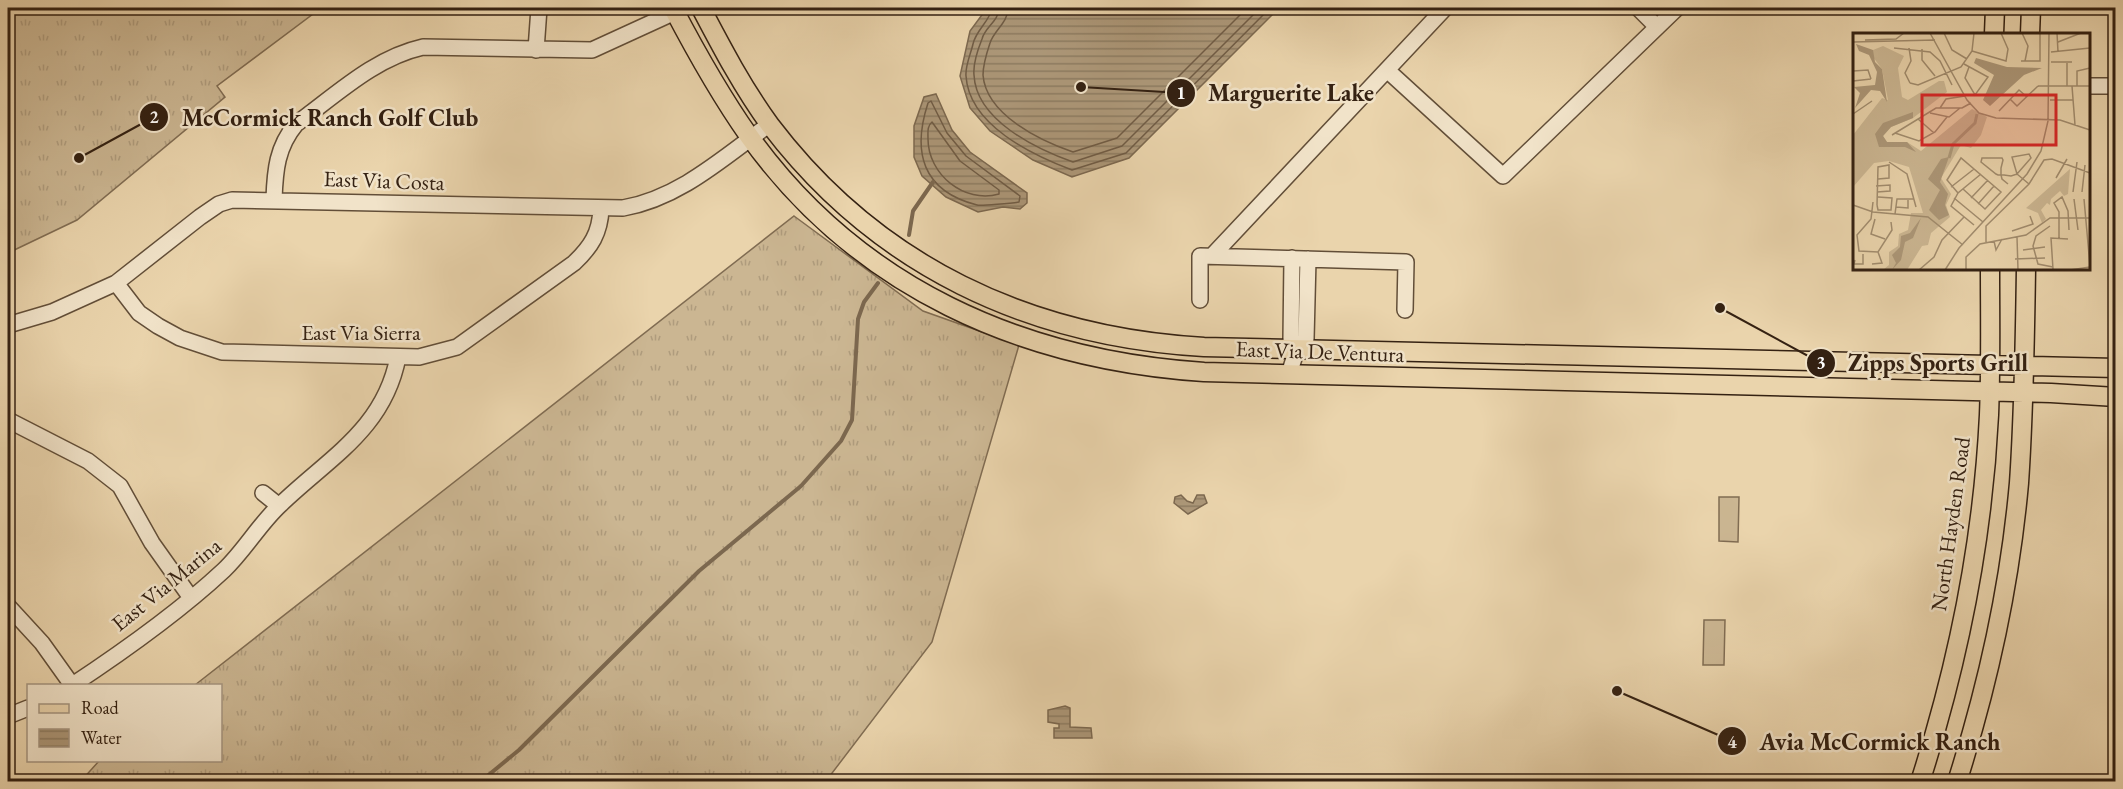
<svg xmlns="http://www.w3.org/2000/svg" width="2123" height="789" viewBox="0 0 2123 789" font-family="'EB Garamond',serif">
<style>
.grass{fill:url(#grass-tufts);stroke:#806c52;stroke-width:1.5}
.green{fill:#cbb692;stroke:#806c52;stroke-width:1.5}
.water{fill:url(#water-rules);stroke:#7c684f;stroke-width:1.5}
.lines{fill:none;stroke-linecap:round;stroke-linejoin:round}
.shore{stroke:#705c45;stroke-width:1.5}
.stream{stroke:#7c684f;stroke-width:4}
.minor-casing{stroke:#624e38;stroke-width:18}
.major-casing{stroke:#342112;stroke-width:21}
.minor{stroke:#f1e3c9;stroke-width:15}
.major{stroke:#ead4ac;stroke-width:18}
.labels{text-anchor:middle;stroke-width:5;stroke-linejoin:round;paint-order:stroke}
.street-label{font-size:22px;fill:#342112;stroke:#f1e3c9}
.inset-river{fill:none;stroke:#ac9778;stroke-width:3}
.inset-road{fill:none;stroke:#a18c6e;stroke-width:1.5}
.view{fill:#d62828;fill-opacity:0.15;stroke:#d62828;stroke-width:3}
.inset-edge{fill:none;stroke:#342112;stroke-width:3}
.leader{fill:none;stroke:#342112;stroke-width:2}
.callout-dot{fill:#342112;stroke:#f1e3c9;stroke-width:2}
.mark-label{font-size:18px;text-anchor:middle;font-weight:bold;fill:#fff}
.callout-label{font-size:24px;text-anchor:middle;font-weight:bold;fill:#342112;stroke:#f1e3c9;stroke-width:5;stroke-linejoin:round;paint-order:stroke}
</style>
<defs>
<pattern id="grass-tufts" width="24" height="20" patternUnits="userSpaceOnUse" patternTransform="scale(1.5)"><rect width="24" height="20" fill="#cbb692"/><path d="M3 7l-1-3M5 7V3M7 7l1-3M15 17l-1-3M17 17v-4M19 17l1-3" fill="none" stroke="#af9c7d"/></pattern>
<pattern id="water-rules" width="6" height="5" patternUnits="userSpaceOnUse" patternTransform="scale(1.5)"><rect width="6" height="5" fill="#ac9778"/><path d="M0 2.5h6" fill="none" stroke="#8d7b61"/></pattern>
</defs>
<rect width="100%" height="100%" fill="#ead4ac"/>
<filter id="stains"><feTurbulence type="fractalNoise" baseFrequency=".00333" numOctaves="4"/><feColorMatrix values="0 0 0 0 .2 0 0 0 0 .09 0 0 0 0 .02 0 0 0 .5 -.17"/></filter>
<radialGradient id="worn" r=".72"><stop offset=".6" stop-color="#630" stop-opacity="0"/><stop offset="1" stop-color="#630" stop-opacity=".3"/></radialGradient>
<!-- grass -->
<path class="grass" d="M 8,8 L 321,8 L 217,86 L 225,97 L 77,220 L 8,253 Z
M 794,216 L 923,311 L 1019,345 L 932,642 L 826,781 L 81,781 L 99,761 L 220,760 L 220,686 L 195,685 Z"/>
<!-- green -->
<path class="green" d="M 1719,497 L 1739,497 L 1738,542 L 1719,541 Z
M 1704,620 L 1725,620 L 1724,665 L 1703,665 Z"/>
<!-- water -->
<path class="water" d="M 987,8 L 1279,8 L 1129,158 L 1072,177 L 1033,160 L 990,131 L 970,108 L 960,76 L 970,31 Z
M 936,94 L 952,130 L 970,152 L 1027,193 L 1027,203 L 1020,209 L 1003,207 L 978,212 L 946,197 L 922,176 L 914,157 L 914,126 L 924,97 Z
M 1181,495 L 1187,501 L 1193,503 L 1197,495 L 1204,495 L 1207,503 L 1188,514 L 1174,503 L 1175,497 Z
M 1065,706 L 1070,708 L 1070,727 L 1091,728 L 1092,738 L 1054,738 L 1054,728 L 1059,728 L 1059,724 L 1048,722 L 1048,710 Z"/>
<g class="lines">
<!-- shore -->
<path class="shore" d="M 992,8 C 990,21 976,30 973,44 C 971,53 965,66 966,76 C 969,125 1032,155 1072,170 L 1126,153 L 1270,8
M 999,8 C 999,21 985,27 982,39 C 978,49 973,65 974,75 C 976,120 1036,149 1073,162 L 1122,146 L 1260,8
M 1008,8 C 1008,23 994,30 990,43 C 987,52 983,66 983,75 C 986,115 1041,141 1073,152 L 1117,138 L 1247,8
M 931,101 L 947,133 L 966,156 L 1020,196 L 1019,202 C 1013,203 981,206 977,205 C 922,191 912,152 928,103 Z
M 932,122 L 960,161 L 999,190 L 999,194 C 964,204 928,174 928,139 C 928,132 927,126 932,122 Z"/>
<!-- stream -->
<path class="stream" d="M 909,235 L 913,211 L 933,182
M 480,782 L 519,750 L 699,571 L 801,486 L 841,441 L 852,420 L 858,319 L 864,302 L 878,283"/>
<defs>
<path id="minor" d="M 1638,8 L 1656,26
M 536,50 L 539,8
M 1387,70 L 1503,176 L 1677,8
M 2088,86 L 2116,86
M 274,199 C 275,170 277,147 296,124 C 336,95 374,58 423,47 L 592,50 L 675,12
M 1212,256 L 1445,8
M 1292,258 L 1291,339 L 1297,349
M 116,283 L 139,313 L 158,326 L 180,338 L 222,352 L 419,357 L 457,347 L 574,263 C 591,247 600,233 601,209
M 1200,300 L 1200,256 L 1406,262 L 1405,310
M 8,325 L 52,312 L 116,283 L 200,217 L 219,204 L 232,200 L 623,208 C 680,198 724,157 770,124
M 1289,374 L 1297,349 L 1306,339 L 1308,259
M 8,420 L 88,461 L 120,486 L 152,543 L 191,598
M 263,493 L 278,505
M 8,606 L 42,643 L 72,685
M 71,686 C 124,651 178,613 224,570 C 245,550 260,523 281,504 C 330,457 384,429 398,357
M 8,716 L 28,708"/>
<path id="major" d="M 673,8 C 696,52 720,95 749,136 C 858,288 1022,360 1204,372 L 2051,393 L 2116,397
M 701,8 C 722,48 743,88 770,125 C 877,266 1029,337 1204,347 L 2116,368
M 1994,34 L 1995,8
M 2030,34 L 2031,8
M 1920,782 C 1958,664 1983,538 1989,415 C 1991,366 1990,317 1990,268
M 1957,782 C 1988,685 2010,584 2019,483 C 2024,411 2025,340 2026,268"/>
</defs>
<!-- minor casing -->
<use href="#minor" class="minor-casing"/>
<!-- major casing -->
<use href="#major" class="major-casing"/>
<!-- minor -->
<use href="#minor" class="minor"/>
<!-- major -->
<use href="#major" class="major"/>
</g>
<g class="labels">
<!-- street labels -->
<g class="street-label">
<text transform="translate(384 180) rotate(2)" y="8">East Via Costa</text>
<text x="361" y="340">East Via Sierra</text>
<text transform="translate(1320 351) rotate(2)" y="8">East Via De Ventura</text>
<text transform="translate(1950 524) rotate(-82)" y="8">North Hayden Road</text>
<text transform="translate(166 584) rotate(-39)" y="8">East Via Marina</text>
</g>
</g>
<!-- overview -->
<g transform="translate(1853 33)">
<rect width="237" height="237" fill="#ead4ac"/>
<path d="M 30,13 L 51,23 L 45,35 L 49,64 L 55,67 L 86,48 L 91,48 L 94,59 L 60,85 L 38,94 L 30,103 L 34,109 L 54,109 L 68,118 L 119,76 L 134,84 L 128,102 L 118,115 L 108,112 L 88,145 L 98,161 L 93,172 L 97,184 L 78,200 L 75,212 L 69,213 L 54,237 L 0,237 L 31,236 L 36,232 L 36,219 L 45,213 L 46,201 L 55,197 L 58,180 L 70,180 L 56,134 L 36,128 L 21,130 L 0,154 L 0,102 L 29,65 L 35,67 L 29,36 L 20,24 L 20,17 Z" fill="#cbb692"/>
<path d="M 217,136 L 215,161 L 211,163 L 207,158 L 198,166 L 197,172 L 194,170 L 188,177 L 193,186 L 189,190 L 185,180 L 173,175 Z" fill="#cbb692"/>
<path d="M 3,11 L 20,17 L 22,29 L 29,36 L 34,69 L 27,58 L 18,57 L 2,75 L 7,60 L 1,54 L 22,52 L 24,39 L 16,22 L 6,18 ZM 123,25 L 154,34 L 189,35 L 171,42 L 137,73 L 130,67 L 141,42 L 121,30 ZM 60,79 L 60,85 L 38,94 L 30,103 L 34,109 L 54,109 L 63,119 L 52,114 L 26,114 L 22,101 L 30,90 ZM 96,124 L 87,149 L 95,161 L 92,172 L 96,182 L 86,187 L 76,177 L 87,157 L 75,146 L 88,126 ZM 68,185 L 60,205 L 52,209 L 48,227 L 39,237 L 43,230 L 39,222 L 47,214 L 48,203 L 57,200 Z" fill="#ac9778"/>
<path class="inset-river" d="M 96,125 L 100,111 L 122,90 L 124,81"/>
<path class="inset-road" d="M 77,0 L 114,67 L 126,80 L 143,85 L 207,87 L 237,97M 91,0 L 99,17 L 114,26M 169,0 L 175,13 L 172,28M 204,0 L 205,19M 12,7 L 43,6 L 51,0M 0,9 L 82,7M 205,9 L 228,0M 41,15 L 77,19 L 87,28 L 99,52M 56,15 L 58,28 L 52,40 L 57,50M 69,16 L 69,27 L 82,43M 119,18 L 153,28 L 155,16 L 148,0M 198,19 L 237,15M 168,28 L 187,28 L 187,0M 198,29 L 219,29M 214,30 L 214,53M 111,31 L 135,44 L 122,62 L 112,45 L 116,34M 0,38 L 15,37 L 18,46M 0,48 L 18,46M 57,50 L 65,52 L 108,34 L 119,18 L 121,0M 185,53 L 237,53M 219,53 L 222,92M 224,53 L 224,38 L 237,35M 157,66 L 164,73 L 185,53M 197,67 L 220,67M 87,75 L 93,66 L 112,63M 146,78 L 166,57 L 174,64M 77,80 L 96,84 L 107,75M 0,81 L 19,68M 65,86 L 81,100M 42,100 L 66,108 L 82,99 L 94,84M 39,102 L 83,75 L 109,75 L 118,70M 176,121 L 178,125 L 164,141 L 159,124 ZM 36,129 L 54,141 L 63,174M 203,145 L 214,126M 155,151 L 149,146 L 148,142 L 148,135 L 150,127 L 149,125 L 129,125 L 128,129 L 143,141 L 145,142 L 151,142 L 158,143 L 164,141 L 176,151M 23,153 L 37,152 L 37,158 L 24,159M 98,154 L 121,136M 220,159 L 224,129M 229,159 L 232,132M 105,160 L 94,147 L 108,125 L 148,159 L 132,176 L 110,156M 101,165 L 130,189M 118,165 L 135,147M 221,166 L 225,197M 231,166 L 237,233M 20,169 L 18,186 L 4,202 L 6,218 L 25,219 L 39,197 L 38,189M 125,171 L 141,153M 0,172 L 20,179 L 75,184 L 110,212M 24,172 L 25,134 L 36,132 L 36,145 L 25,146M 24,172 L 25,177 L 38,177 L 39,165 L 25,164M 43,174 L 55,175 L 55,167M 42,181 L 44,166 L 61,166M 22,186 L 18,201 L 32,206M 121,192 L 98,173 L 105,160 L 128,141M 197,193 L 183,203 L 180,213 L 185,231 L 200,234M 159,198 L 180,191 L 177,183M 164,204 L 165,237M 206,205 L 206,179 L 201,170 L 209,164 L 215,178 L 216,197M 141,208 L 143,217 L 149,206M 133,209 L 133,193 L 176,151 L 191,127 L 199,126 L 237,140M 170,217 L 192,214M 162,226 L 192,225M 2,227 L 1,231 L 10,231 L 10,221M 19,231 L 29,230 L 25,219M 200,236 L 198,205 L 215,206M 66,237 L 81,224 L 89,207 L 111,184M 92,237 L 106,215 L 174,141 L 188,118 L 195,88 L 196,0M 113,237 L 113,224 L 127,211 L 173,202 L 197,185 L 237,185M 217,237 L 237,234"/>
<path class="view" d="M 69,62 L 203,62 L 203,112 L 69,112 Z"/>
<rect width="237" height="237" class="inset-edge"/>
</g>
<!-- callouts -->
<path class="leader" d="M1081 87L1181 93M79 158L154 117M1720 308L1821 363M1617 691L1732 741"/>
<g class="callout-dot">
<circle cx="1081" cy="87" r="6"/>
<circle cx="79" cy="158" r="6"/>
<circle cx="1720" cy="308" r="6"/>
<circle cx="1617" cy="691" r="6"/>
<circle cx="1181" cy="93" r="15"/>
<circle cx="154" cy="117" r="15"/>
<circle cx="1821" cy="363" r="15"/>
<circle cx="1732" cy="741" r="15"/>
</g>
<g class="mark-label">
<text x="1181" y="99">1</text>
<text x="154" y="123">2</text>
<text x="1821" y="369">3</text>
<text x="1732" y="748">4</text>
</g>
<g class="callout-label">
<text x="1291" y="101">Marguerite Lake</text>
<text x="330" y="126">McCormick Ranch Golf Club</text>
<text x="1938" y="371">Zipps Sports Grill</text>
<text x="1880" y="750">Avia McCormick Ranch</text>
</g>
<!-- margin -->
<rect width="2123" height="789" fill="none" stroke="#ead4ac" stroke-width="30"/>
<rect x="9" y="9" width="2105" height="771" fill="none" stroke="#342112" stroke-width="3"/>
<rect x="15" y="15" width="2093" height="759" fill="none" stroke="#342112" stroke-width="1.5"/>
<!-- legend -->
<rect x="27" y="684" width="195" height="78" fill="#f1e3c9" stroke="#a59580" stroke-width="1.5"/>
<rect x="39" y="704" width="30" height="9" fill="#ead4ac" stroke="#a59580" stroke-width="1.5"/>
<text x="81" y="714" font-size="18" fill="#342112">Road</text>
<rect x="39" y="729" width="30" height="18" fill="url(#water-rules)" stroke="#a59580" stroke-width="1.5"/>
<text x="81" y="744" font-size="18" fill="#342112">Water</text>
<rect width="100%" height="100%" filter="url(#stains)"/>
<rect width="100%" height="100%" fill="url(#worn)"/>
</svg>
